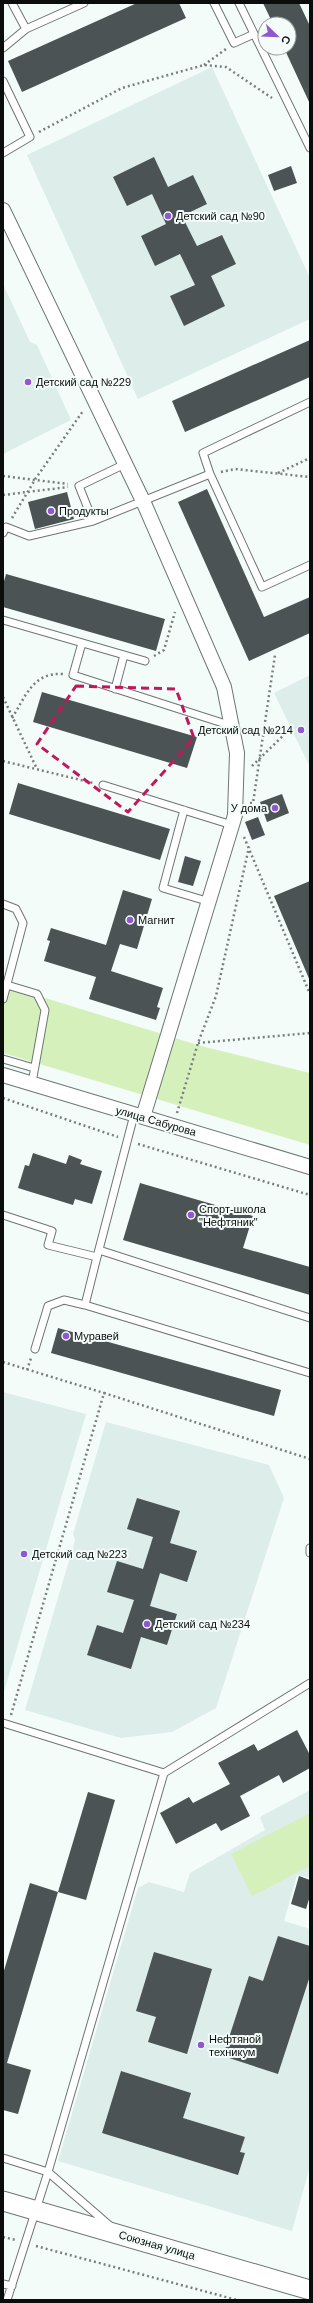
<svg xmlns="http://www.w3.org/2000/svg" width="313" height="2303" viewBox="0 0 313 2303" font-family="Helvetica,sans-serif">
<style>
.built{fill:#ddedea}
.green{fill:#d6f0bc}
.building{fill:#4c5354}
.lines{fill:none;stroke-linecap:round;stroke-linejoin:round}
.service-casing{stroke:#6e7573;stroke-width:9}
.minor-casing{stroke:#6e7573;stroke-width:16}
.secondary-casing{stroke:#6e7573;stroke-width:21}
.path{stroke:#7a7f7e;stroke-width:2.5;stroke-dasharray:2 3;stroke-linecap:butt}
.service{stroke:#fff;stroke-width:7}
.minor{stroke:#fff;stroke-width:14}
.secondary{stroke:#fff;stroke-width:19}
.marked{fill:none;stroke:#c2185b;stroke-width:3;stroke-dasharray:8 5;stroke-linejoin:round}
.poi-dot{fill:#9157ce;stroke:#f3fcf9;stroke-width:1.5}
.labels{text-anchor:middle;stroke-width:4;stroke-linejoin:round;paint-order:stroke}
.poi-label{font-size:11px;fill:#0b0d0d;stroke:#f3fcf9;text-anchor:start}
.street-label{font-size:11px;fill:#0b0d0d;stroke:#f3fcf9}
</style>
<rect width="100%" height="100%" fill="#f3fcf9"/>
<!-- built -->
<path class="built" d="M 212,67 L 310,278 L 310,319 L 138,399 L 27,155 Z
M 3,284 L 30,342 L 37,345 L 71,420 L 3,454 Z
M 310,675 L 310,767 L 274,693 Z
M 3,1392 L 86,1414 L 3,1695 Z
M 106,1422 L 269,1465 L 284,1498 L 216,1708 L 172,1732 L 121,1738 L 25,1710 L 75,1540 L 73,1534 Z
M 310,1790 L 310,1878 L 297,1875 L 284,1921 L 310,1929 L 310,2166 L 292,2231 L 58,2161 L 138,1888 L 149,1882 L 184,1892 L 190,1873 L 265,1830 L 260,1817 Z"/>
<!-- green -->
<path class="green" d="M 3,985 L 201,1046 L 310,1073 L 310,1145 L 3,1053 Z
M 310,1813 L 310,1866 L 252,1896 L 231,1854 Z"/>
<!-- building -->
<path class="building" d="M 137,3 L 179,3 L 186,18 L 22,92 L 8,61 Z
M 263,3 L 299,3 L 310,26 L 310,104 L 284,48 L 289,48 L 289,24 L 273,24 Z
M 154,157 L 168,187 L 193,175 L 207,204 L 182,216 L 197,246 L 222,235 L 236,264 L 211,276 L 225,306 L 184,326 L 170,296 L 195,285 L 180,254 L 155,266 L 141,236 L 166,224 L 152,194 L 127,206 L 113,177 Z
M 291,166 L 297,183 L 274,191 L 268,175 Z
M 310,340 L 310,377 L 185,432 L 172,401 Z
M 207,489 L 264,617 L 310,597 L 310,633 L 249,661 L 178,502 Z
M 67,492 L 74,519 L 35,529 L 28,502 Z
M 6,574 L 165,619 L 156,651 L 3,607 L 3,585 Z
M 42,692 L 197,737 L 187,768 L 33,722 Z
M 18,783 L 170,829 L 160,860 L 9,814 Z
M 282,794 L 289,813 L 267,822 L 260,802 Z
M 258,817 L 265,835 L 252,840 L 245,822 Z
M 185,856 L 201,861 L 193,886 L 178,882 Z
M 310,881 L 310,981 L 274,896 Z
M 123,890 L 152,899 L 137,949 L 120,944 L 111,971 L 163,988 L 157,1007 L 160,1008 L 156,1020 L 89,999 L 96,977 L 44,961 L 50,941 L 47,940 L 51,928 L 106,945 Z
M 33,1153 L 66,1164 L 69,1155 L 82,1160 L 80,1164 L 102,1171 L 92,1204 L 75,1199 L 73,1205 L 18,1188 L 25,1165 L 29,1166 Z
M 140,1183 L 253,1216 L 243,1248 L 310,1267 L 310,1295 L 123,1240 Z
M 58,1328 L 281,1390 L 274,1416 L 51,1353 Z
M 137,1498 L 180,1511 L 170,1543 L 197,1551 L 187,1582 L 160,1573 L 150,1606 L 177,1614 L 167,1645 L 141,1637 L 131,1669 L 87,1655 L 97,1625 L 123,1633 L 134,1600 L 107,1592 L 117,1561 L 143,1569 L 153,1537 L 127,1529 Z
M 297,1730 L 310,1755 L 310,1768 L 283,1783 L 279,1775 L 240,1796 L 250,1816 L 221,1831 L 216,1823 L 176,1844 L 160,1813 L 189,1797 L 193,1803 L 230,1784 L 218,1763 L 254,1744 L 258,1751 Z
M 88,1792 L 115,1800 L 86,1900 L 58,1892 Z
M 299,1876 L 310,1880 L 310,1896 L 306,1909 L 291,1904 Z
M 30,1883 L 58,1892 L 7,2063 L 31,2070 L 18,2114 L 3,2110 L 3,1974 Z
M 278,1936 L 310,1946 L 310,1976 L 278,2074 L 223,2056 L 249,1976 L 263,1981 Z
M 154,1952 L 212,1969 L 187,2054 L 148,2042 L 156,2017 L 136,2011 Z
M 121,2071 L 191,2093 L 183,2118 L 245,2137 L 240,2152 L 245,2153 L 238,2175 L 102,2133 Z"/>
<g class="lines">
<defs>
<path id="service" d="M 12,3 L 26,29 L 84,3
M 214,3 L 234,43 L 254,34
M 239,3 L 310,148
M 3,48 L 26,29
M 3,81 L 30,137 L 3,153
M 310,402 L 203,453 L 210,474 L 262,587 L 310,565
M 93,521 L 79,486 L 125,464
M 3,533 L 6,527 L 29,536 L 93,521 L 210,474
M 3,620 L 145,661
M 82,643 L 73,675 L 232,726
M 115,689 L 124,655
M 103,785 L 232,825
M 184,810 L 163,888 L 210,902
M 3,904 L 16,909 L 23,923 L 3,999
M 7,985 L 37,994 L 45,1010 L 32,1083
M 3,1059 L 34,1068
M 3,1215 L 52,1231 L 48,1245 L 97,1257 L 134,1115
M 99,1250 L 310,1318
M 97,1257 L 85,1305 L 310,1373
M 35,1349 L 48,1306 L 64,1300 L 85,1305
M 310,1548 L 310,1553
M 3,1723 L 164,1773
M 3,2158 L 48,2172 L 110,2226
M 3,2284 L 12,2286
M 7,2300 L 48,2172 L 164,1773 L 310,1683"/>
<path id="minor" d="M 3,210 L 143,501 L 224,687 L 237,753 L 235,815 L 232,825 L 143,1117
M 3,1075 L 310,1167"/>
<path id="secondary" d="M 3,2201 L 310,2290"/>
</defs>
<!-- service casing -->
<use href="#service" class="service-casing"/>
<!-- minor casing -->
<use href="#minor" class="minor-casing"/>
<!-- secondary casing -->
<use href="#secondary" class="secondary-casing"/>
<!-- path -->
<path class="path" d="M 204,65 L 226,49
M 39,132 L 122,88 L 204,65 L 226,67 L 272,98
M 221,472 L 235,469 L 310,477
M 278,473 L 310,458
M 3,476 L 68,484
M 3,495 L 68,487
M 12,518 L 36,478 L 83,411
M 154,656 L 164,650 L 175,612
M 3,697 L 37,769
M 12,718 C 26,696 33,672 63,674
M 3,761 L 93,783
M 252,766 L 289,730
M 250,803 L 253,803 L 275,655
M 244,837 L 310,994
M 198,1043 L 310,1033
M 3,1098 L 118,1137
M 177,1113 L 198,1043 L 216,996 L 249,847
M 138,1144 L 310,1195
M 3,1362 L 104,1393
M 27,1370 L 31,1358
M 11,1715 L 104,1393 L 310,1459
M 3,2237 L 16,2240
M 36,2246 L 237,2300"/>
<!-- service -->
<use href="#service" class="service"/>
<!-- minor -->
<use href="#minor" class="minor"/>
<!-- secondary -->
<use href="#secondary" class="secondary"/>
</g>
<!-- marked area -->
<path class="marked" d="M 76,686 L 176,689 L 194,738 L 128,812 L 37,744 Z"/>
<!-- markers -->
<g class="poi-dot">
<circle cx="168" cy="216" r="4"/>
<circle cx="28" cy="382" r="4"/>
<circle cx="51" cy="511" r="4"/>
<circle cx="301" cy="730" r="4"/>
<circle cx="275" cy="808" r="4"/>
<circle cx="130" cy="920" r="4"/>
<circle cx="191" cy="1215" r="4"/>
<circle cx="66" cy="1336" r="4"/>
<circle cx="24" cy="1554" r="4"/>
<circle cx="147" cy="1624" r="4"/>
<circle cx="201" cy="2045" r="4"/>
</g>
<g class="labels">
<!-- poi labels -->
<g class="poi-label">
<text x="176" y="220">Детский сад №90</text>
<text x="36" y="386">Детский сад №229</text>
<text x="59" y="515">Продукты</text>
<text x="293" y="734" text-anchor="end">Детский сад №214</text>
<text x="267" y="812" text-anchor="end">У дома</text>
<text x="138" y="924">Магнит</text>
<text x="199" y="1213">Спорт-школа<tspan x="199" dy="13">"Нефтяник"</tspan></text>
<text x="74" y="1340">Муравей</text>
<text x="32" y="1558">Детский сад №223</text>
<text x="155" y="1628">Детский сад №234</text>
<text x="209" y="2043">Нефтяной<tspan x="209" dy="13">техникум</tspan></text>
</g>
<!-- street labels -->
<g class="street-label">
<text transform="translate(156 1121) rotate(16)" y="4">улица Сабурова</text>
<text transform="translate(157 2245) rotate(16)" y="4">Союзная улица</text>
</g>
</g>
<!-- border -->
<rect width="313" height="2303" fill="none" stroke="#0b0d0d" stroke-width="8"/>
<!-- north arrow -->
<g transform="translate(277 36) rotate(113)"><circle r="19" fill="#f3fcf9" stroke="#969c9b"/>
<path d="M0-3L7 15L0 10L-7 15Z" fill="#9157ce"/>
<text y="-6" font-size="11" font-weight="bold" text-anchor="middle" fill="#0b0d0d">С</text>
</g>
</svg>
